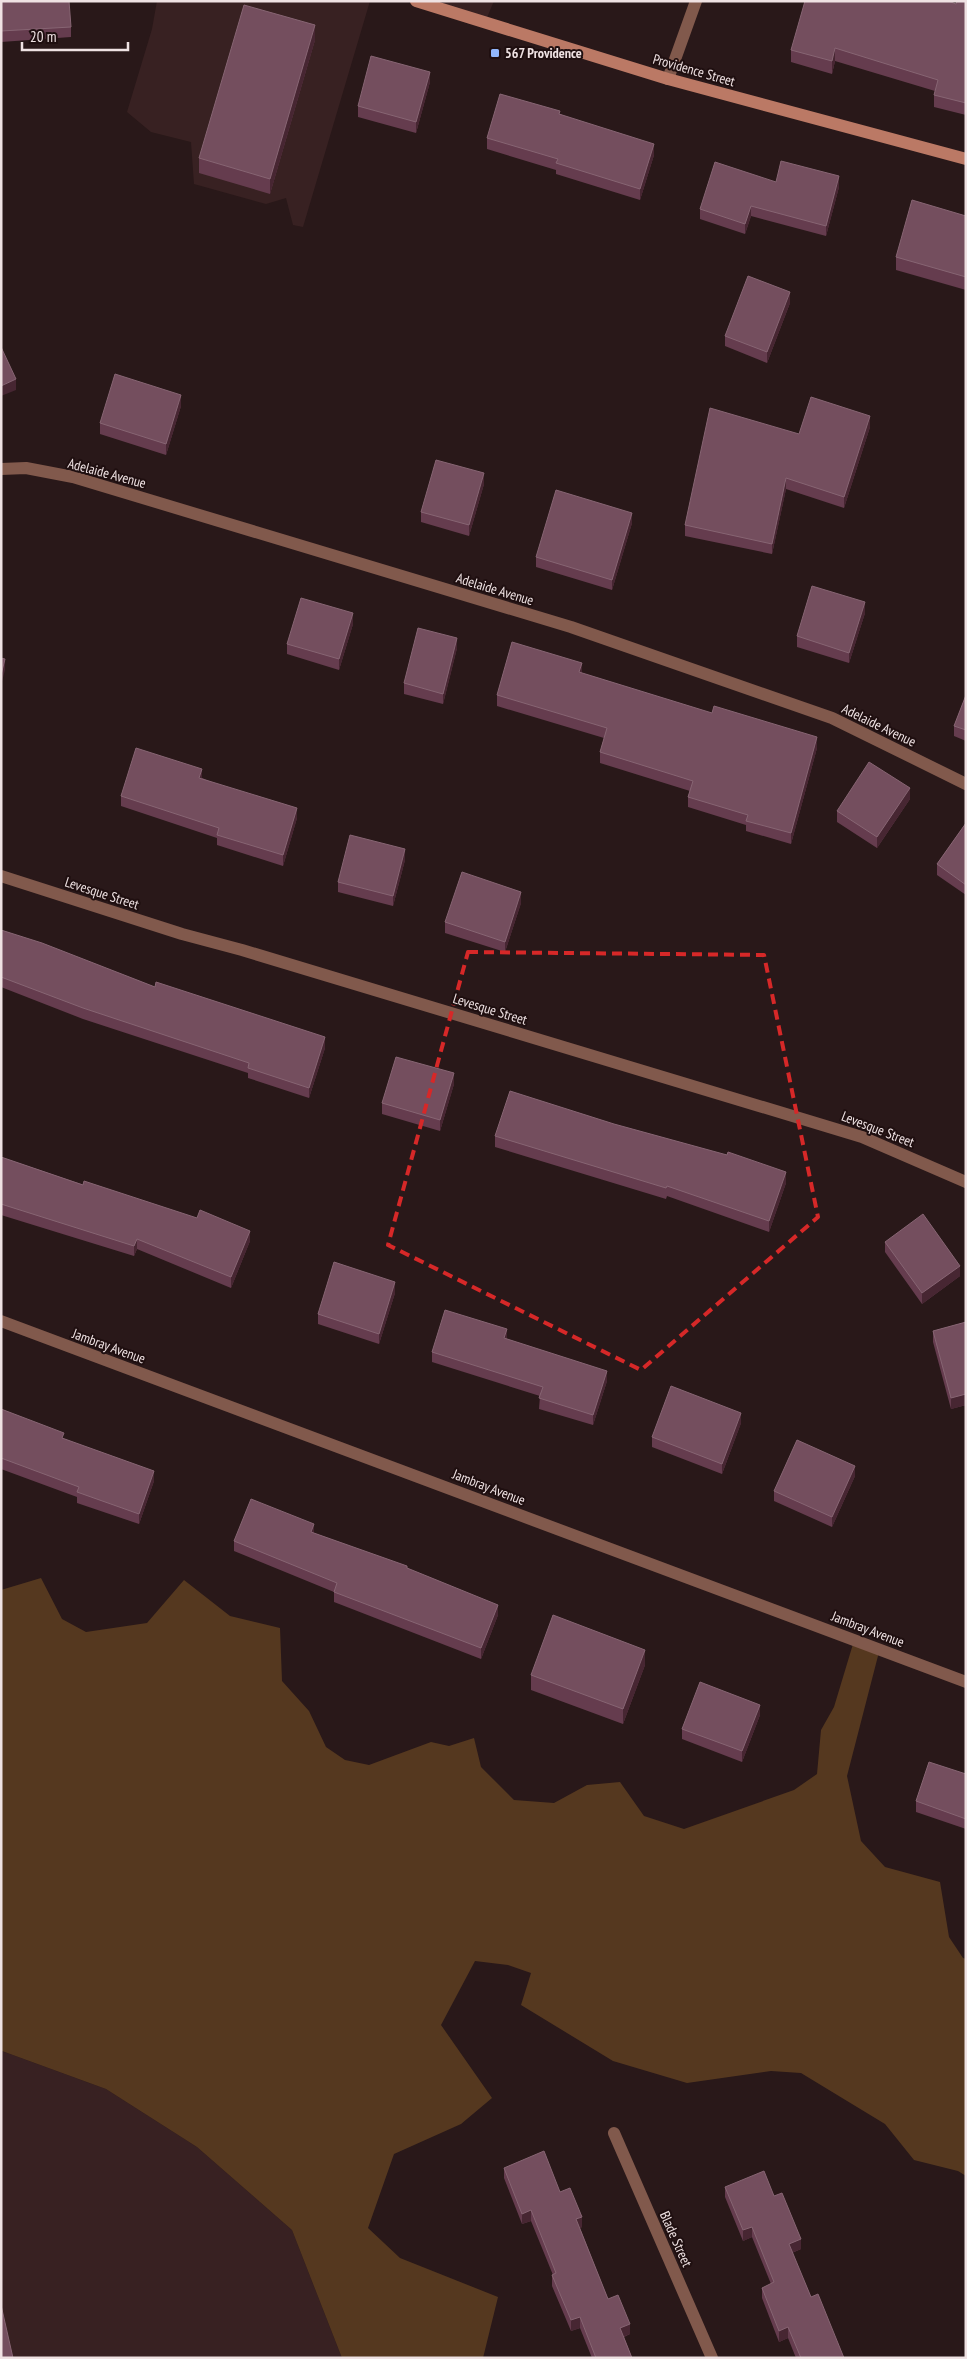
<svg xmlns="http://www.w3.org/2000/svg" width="967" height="2359" viewBox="0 0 967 2359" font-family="'PT Sans Narrow',sans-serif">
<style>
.built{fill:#382122}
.green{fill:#55381f}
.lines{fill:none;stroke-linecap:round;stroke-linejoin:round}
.street{stroke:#81594c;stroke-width:12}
.secondary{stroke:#bb7965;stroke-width:12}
.wall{fill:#653c4e}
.shaded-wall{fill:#472632}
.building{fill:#744e5e;stroke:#876573}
.marked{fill:none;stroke:#d62828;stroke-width:4;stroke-dasharray:10 6;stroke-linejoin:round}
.poi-dot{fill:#92b7fd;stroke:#1f0f10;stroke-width:2}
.labels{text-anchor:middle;stroke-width:4;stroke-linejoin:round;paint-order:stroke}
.poi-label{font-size:14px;font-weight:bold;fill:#efe2e3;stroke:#1f0f10;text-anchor:start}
.street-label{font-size:14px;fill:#efe2e3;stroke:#1f0f10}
</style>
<rect width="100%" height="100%" fill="#291819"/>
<!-- built -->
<path class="built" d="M 157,1 L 370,1 L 303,227 L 293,225 L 286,198 L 266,204 L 194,184 L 191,142 L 151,132 L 127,112 L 152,29 Z
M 416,1 L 494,1 L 486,20 Z
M 1,2049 L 2,2051 L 106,2089 L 197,2147 L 292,2230 L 342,2358 L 1,2358 Z"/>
<!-- green -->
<path class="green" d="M 41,1578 L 62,1619 L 86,1632 L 147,1623 L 184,1580 L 230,1616 L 280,1628 L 282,1681 L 309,1711 L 326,1747 L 345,1760 L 369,1765 L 431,1742 L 449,1746 L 474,1738 L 481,1767 L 514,1800 L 554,1803 L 587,1785 L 620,1782 L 644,1816 L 684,1829 L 794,1790 L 817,1774 L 821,1730 L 834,1707 L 853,1644 L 879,1652 L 847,1776 L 861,1841 L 885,1867 L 940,1882 L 949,1937 L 963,1958 L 966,1959 L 966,2176 L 958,2171 L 914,2160 L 885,2124 L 801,2073 L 771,2071 L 687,2083 L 613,2061 L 521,2005 L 531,1973 L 508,1965 L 475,1961 L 441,2025 L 492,2098 L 461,2124 L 394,2154 L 368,2228 L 400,2258 L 498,2297 L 483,2358 L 342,2358 L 292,2230 L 197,2147 L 106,2089 L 2,2051 L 1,1590 Z"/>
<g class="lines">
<!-- street -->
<path class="street" d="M 668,79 L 696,1
M 1,469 L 26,468 L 73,477 L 571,627 L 832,718 L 966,784
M 1,876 L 182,934 L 242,950 L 862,1137 L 966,1182
M 1,1321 L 966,1682
M 614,2133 L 712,2358"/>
<!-- secondary -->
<path class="secondary" d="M 416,1 L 668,79 L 966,159"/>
</g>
<!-- wall -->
<path class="wall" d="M 1,1 L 71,27 L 71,37 L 1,42 Z
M 966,1 L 966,115 L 934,107 L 934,95 L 935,91 L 835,61 L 832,74 L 791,62 L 791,50 Z
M 315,40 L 270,194 L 199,173 L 199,158 Z
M 430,82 L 416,133 L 358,117 L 358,106 Z
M 560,114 L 654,155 L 640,200 L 556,174 L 556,170 L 487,149 L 487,138 Z
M 776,182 L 839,187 L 826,236 L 751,216 L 745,234 L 700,219 L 700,209 Z
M 966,216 L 966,290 L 896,270 L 896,257 Z
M 790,303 L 767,363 L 725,346 L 725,336 Z
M 181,406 L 166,455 L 100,434 L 100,423 Z
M 870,427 L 844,508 L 786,489 L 772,554 L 685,536 L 685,525 L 799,434 Z
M 484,484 L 469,536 L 421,522 L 421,512 Z
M 632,523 L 612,590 L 536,567 L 536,557 Z
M 865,613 L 849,663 L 797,647 L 797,636 Z
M 353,624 L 339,670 L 287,654 L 287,644 Z
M 457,648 L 443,704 L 404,694 L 404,683 Z
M 582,673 L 817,748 L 791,844 L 746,831 L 746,825 L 688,807 L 688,797 L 690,791 L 600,763 L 600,752 L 604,738 L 497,706 L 497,695 Z
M 966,695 L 966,741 L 954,736 L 954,726 Z
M 202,778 L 297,818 L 283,866 L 217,845 L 217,838 L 121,806 L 121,796 Z
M 910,799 L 877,848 L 837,822 L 837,811 Z
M 966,823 L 966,895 L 937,875 L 937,864 Z
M 405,860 L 393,906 L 338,892 L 338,882 Z
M 521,903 L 505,952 L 445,933 L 445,922 Z
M 1,930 L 155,987 L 325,1048 L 309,1098 L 248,1078 L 248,1073 L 83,1019 L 1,987 Z
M 454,1084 L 440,1131 L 382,1114 L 382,1103 Z
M 495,1136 L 786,1183 L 769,1232 L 667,1196 L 666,1199 L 495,1147 Z
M 1,1157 L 250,1241 L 231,1288 L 137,1249 L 134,1256 L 1,1215 Z
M 885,1242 L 960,1276 L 922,1304 L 885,1252 Z
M 395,1293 L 379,1344 L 318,1324 L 318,1314 Z
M 966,1322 L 966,1405 L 951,1409 L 933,1342 L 933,1331 Z
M 507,1339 L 607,1381 L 593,1425 L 539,1409 L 540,1396 L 432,1362 L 432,1352 Z
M 1,1409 L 154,1481 L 139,1524 L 77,1503 L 77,1497 L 1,1469 Z
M 741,1423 L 722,1474 L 652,1447 L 652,1437 Z
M 855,1476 L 832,1527 L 774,1501 L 774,1491 Z
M 314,1533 L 407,1568 L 498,1615 L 481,1659 L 334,1602 L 334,1592 L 234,1551 L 234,1541 Z
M 645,1665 L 623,1724 L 531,1690 L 531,1675 Z
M 760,1715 L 742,1762 L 682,1739 L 682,1729 Z
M 966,1774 L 966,1829 L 916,1812 L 916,1801 Z
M 504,2168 L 560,2192 L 582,2227 L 580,2228 L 608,2299 L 630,2334 L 624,2337 L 632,2358 L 592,2358 L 580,2328 L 571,2331 L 552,2286 L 552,2275 L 553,2275 L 531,2221 L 522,2224 L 504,2178 Z
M 725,2187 L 774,2196 L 801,2249 L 792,2253 L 811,2297 L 844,2358 L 796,2358 L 788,2338 L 779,2342 L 762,2298 L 762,2288 L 771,2284 L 752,2237 L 743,2241 L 725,2197 Z"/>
<!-- shaded-wall -->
<path class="shaded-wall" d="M 315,25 L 315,40 L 270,194 L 270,179 Z
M 835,48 L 835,61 L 832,74 L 832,61 Z
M 430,72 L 430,82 L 416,133 L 416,122 Z
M 654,144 L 654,155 L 640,200 L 640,189 Z
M 839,176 L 839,187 L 826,236 L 826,226 Z
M 751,206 L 751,216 L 745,234 L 745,224 Z
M 790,292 L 790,303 L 767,363 L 767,352 Z
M 16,379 L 16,390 L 1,396 L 1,386 Z
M 181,395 L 181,406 L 166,455 L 166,444 Z
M 870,416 L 870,427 L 844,508 L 844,497 Z
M 484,473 L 484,484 L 469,536 L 469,525 Z
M 786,478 L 786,489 L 772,554 L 772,544 Z
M 632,513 L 632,523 L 612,590 L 612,580 Z
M 865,602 L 865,613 L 849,663 L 849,653 Z
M 353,613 L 353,624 L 339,670 L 339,659 Z
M 457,638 L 457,648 L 443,704 L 443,694 Z
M 5,659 L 5,670 L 1,685 L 1,675 Z
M 582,663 L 582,673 L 579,672 Z
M 817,737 L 817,748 L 791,844 L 791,833 Z
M 202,769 L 202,780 L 199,778 Z
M 910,788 L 910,799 L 877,848 L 877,837 Z
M 297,808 L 297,818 L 283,866 L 283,855 Z
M 405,849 L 405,860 L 393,906 L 393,896 Z
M 521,892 L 521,903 L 505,952 L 505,942 Z
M 325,1037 L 325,1048 L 309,1098 L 309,1088 Z
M 454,1073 L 454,1084 L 440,1131 L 440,1120 Z
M 786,1172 L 786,1183 L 769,1232 L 769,1221 Z
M 250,1231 L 250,1241 L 231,1288 L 231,1277 Z
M 137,1239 L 137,1249 L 134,1256 L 134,1246 Z
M 960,1266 L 960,1276 L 922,1304 L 922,1293 Z
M 395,1282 L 395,1293 L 379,1344 L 379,1334 Z
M 507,1329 L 507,1340 L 504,1338 Z
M 607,1371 L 607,1381 L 593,1425 L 593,1415 Z
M 966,1394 L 966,1405 L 951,1409 L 951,1398 Z
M 741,1413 L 741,1423 L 722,1474 L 722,1464 Z
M 855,1466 L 855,1476 L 832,1527 L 832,1517 Z
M 154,1471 L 154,1481 L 139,1524 L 139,1514 Z
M 314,1524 L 314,1535 L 311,1532 Z
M 498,1605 L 498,1615 L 481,1659 L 481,1648 Z
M 645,1650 L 645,1665 L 623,1724 L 623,1709 Z
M 760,1705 L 760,1715 L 742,1762 L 742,1751 Z
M 531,2210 L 531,2221 L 522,2224 L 522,2214 Z
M 582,2217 L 582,2227 L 576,2230 L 576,2219 Z
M 752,2227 L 752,2237 L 743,2241 L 743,2230 Z
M 801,2239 L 801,2249 L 789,2254 L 789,2244 Z
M 580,2317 L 580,2328 L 571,2331 L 571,2320 Z
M 630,2324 L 630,2334 L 620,2338 L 620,2328 Z
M 788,2327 L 788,2338 L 779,2342 L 779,2331 Z"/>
<!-- building -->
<path class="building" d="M 1,1 L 69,1 L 71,27 L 1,31 Z
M 805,1 L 948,1 L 956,4 L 957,1 L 966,1 L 966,103 L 934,95 L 938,80 L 835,48 L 832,61 L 791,50 Z
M 244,5 L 315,25 L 270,179 L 199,158 Z
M 371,56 L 430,72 L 416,122 L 358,106 Z
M 500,94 L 560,111 L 559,114 L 654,144 L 640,189 L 556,163 L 558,159 L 487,138 Z
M 781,161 L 839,176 L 826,226 L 751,206 L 745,224 L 700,209 L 715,162 L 776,182 Z
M 912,200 L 966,216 L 966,277 L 896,257 Z
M 748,276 L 790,292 L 767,352 L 725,336 Z
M 1,347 L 16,379 L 1,386 Z
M 115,374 L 181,395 L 166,444 L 100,423 Z
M 811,397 L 870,416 L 844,497 L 786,478 L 772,544 L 685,525 L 710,408 L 799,434 Z
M 436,460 L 484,473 L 469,525 L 421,512 Z
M 556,490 L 632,513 L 612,580 L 536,557 Z
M 812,586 L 865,602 L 849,653 L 797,636 Z
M 301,598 L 353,613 L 339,659 L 287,644 Z
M 418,628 L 457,638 L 443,694 L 404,683 Z
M 512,642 L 582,663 L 579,672 L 712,713 L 714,706 L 817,737 L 791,833 L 746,821 L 748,815 L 688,797 L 693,781 L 600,752 L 607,728 L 497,695 Z
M 1,658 L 5,659 L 1,675 Z
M 966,695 L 966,730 L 954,726 Z
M 136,748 L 202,769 L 199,778 L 297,808 L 283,855 L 217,835 L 219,828 L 121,796 Z
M 869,762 L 910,788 L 877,837 L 837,811 Z
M 966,823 L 966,885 L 937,864 Z
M 350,835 L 405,849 L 393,896 L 338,882 Z
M 462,872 L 521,892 L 505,942 L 445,922 Z
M 1,930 L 42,943 L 155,987 L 156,982 L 325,1037 L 309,1088 L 248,1068 L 249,1063 L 83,1008 L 1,977 Z
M 396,1057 L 454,1073 L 440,1120 L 382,1103 Z
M 510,1091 L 614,1124 L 727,1155 L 728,1152 L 786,1172 L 769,1221 L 667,1186 L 666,1188 L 495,1136 Z
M 1,1157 L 83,1185 L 84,1181 L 197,1218 L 200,1210 L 250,1231 L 231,1277 L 137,1239 L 134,1246 L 1,1204 Z
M 923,1214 L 960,1266 L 922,1293 L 885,1242 Z
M 334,1262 L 395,1282 L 379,1334 L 318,1314 Z
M 445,1310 L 507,1329 L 504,1338 L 607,1371 L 593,1415 L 539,1398 L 543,1387 L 432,1352 Z
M 966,1322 L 966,1394 L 951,1398 L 933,1331 Z
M 671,1386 L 741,1413 L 722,1464 L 652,1437 Z
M 1,1409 L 64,1433 L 62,1438 L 154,1471 L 139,1514 L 77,1492 L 79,1487 L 1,1458 Z
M 797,1440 L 855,1466 L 832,1517 L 774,1491 Z
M 251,1499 L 314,1524 L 311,1532 L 407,1566 L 407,1568 L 498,1605 L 481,1648 L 334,1592 L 337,1583 L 234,1541 Z
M 553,1615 L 645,1650 L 623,1709 L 531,1675 Z
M 700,1682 L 760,1705 L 742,1751 L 682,1729 Z
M 929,1762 L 966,1774 L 966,1819 L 916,1801 Z
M 544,2151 L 560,2192 L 570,2188 L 582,2217 L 576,2219 L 608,2299 L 618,2295 L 630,2324 L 620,2328 L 632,2358 L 596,2358 L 580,2317 L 571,2320 L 552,2275 L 556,2273 L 531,2210 L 522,2214 L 504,2168 Z
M 764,2171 L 774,2196 L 782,2193 L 801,2239 L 789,2244 L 811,2297 L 818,2294 L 844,2358 L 801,2358 L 788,2327 L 779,2331 L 762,2288 L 774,2282 L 752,2227 L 743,2230 L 725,2187 Z
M 1,2305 L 13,2358 L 1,2358 Z"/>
<!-- marked area -->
<path class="marked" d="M 468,952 L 764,955 L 818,1217 L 641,1370 L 388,1245 Z"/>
<!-- markers -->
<rect class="poi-dot" x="490" y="48" width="10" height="10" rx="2.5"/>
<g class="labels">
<!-- poi labels -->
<g class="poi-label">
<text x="505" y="58">567 Providence</text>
</g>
<!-- street labels -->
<g class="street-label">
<text transform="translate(694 70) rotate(16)" y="5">Providence Street</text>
<text transform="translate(107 473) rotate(15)" y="5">Adelaide Avenue</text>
<text transform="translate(495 589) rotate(17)" y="5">Adelaide Avenue</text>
<text transform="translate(879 725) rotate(26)" y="5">Adelaide Avenue</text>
<text transform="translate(102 893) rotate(18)" y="5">Levesque Street</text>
<text transform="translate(490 1009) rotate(17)" y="5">Levesque Street</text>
<text transform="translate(878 1129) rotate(21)" y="5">Levesque Street</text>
<text transform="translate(109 1346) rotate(20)" y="5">Jambray Avenue</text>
<text transform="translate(489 1487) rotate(21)" y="5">Jambray Avenue</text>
<text transform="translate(868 1629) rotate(21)" y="5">Jambray Avenue</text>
<text transform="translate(676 2239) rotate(66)" y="5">Blade Street</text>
</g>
</g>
<!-- border -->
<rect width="967" height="2359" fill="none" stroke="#efe2e3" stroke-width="5"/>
<!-- scale -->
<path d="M22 42v8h106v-8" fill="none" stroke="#efe2e3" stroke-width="2.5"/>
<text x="30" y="42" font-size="15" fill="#efe2e3" stroke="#1f0f10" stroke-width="4" paint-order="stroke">20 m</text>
</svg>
